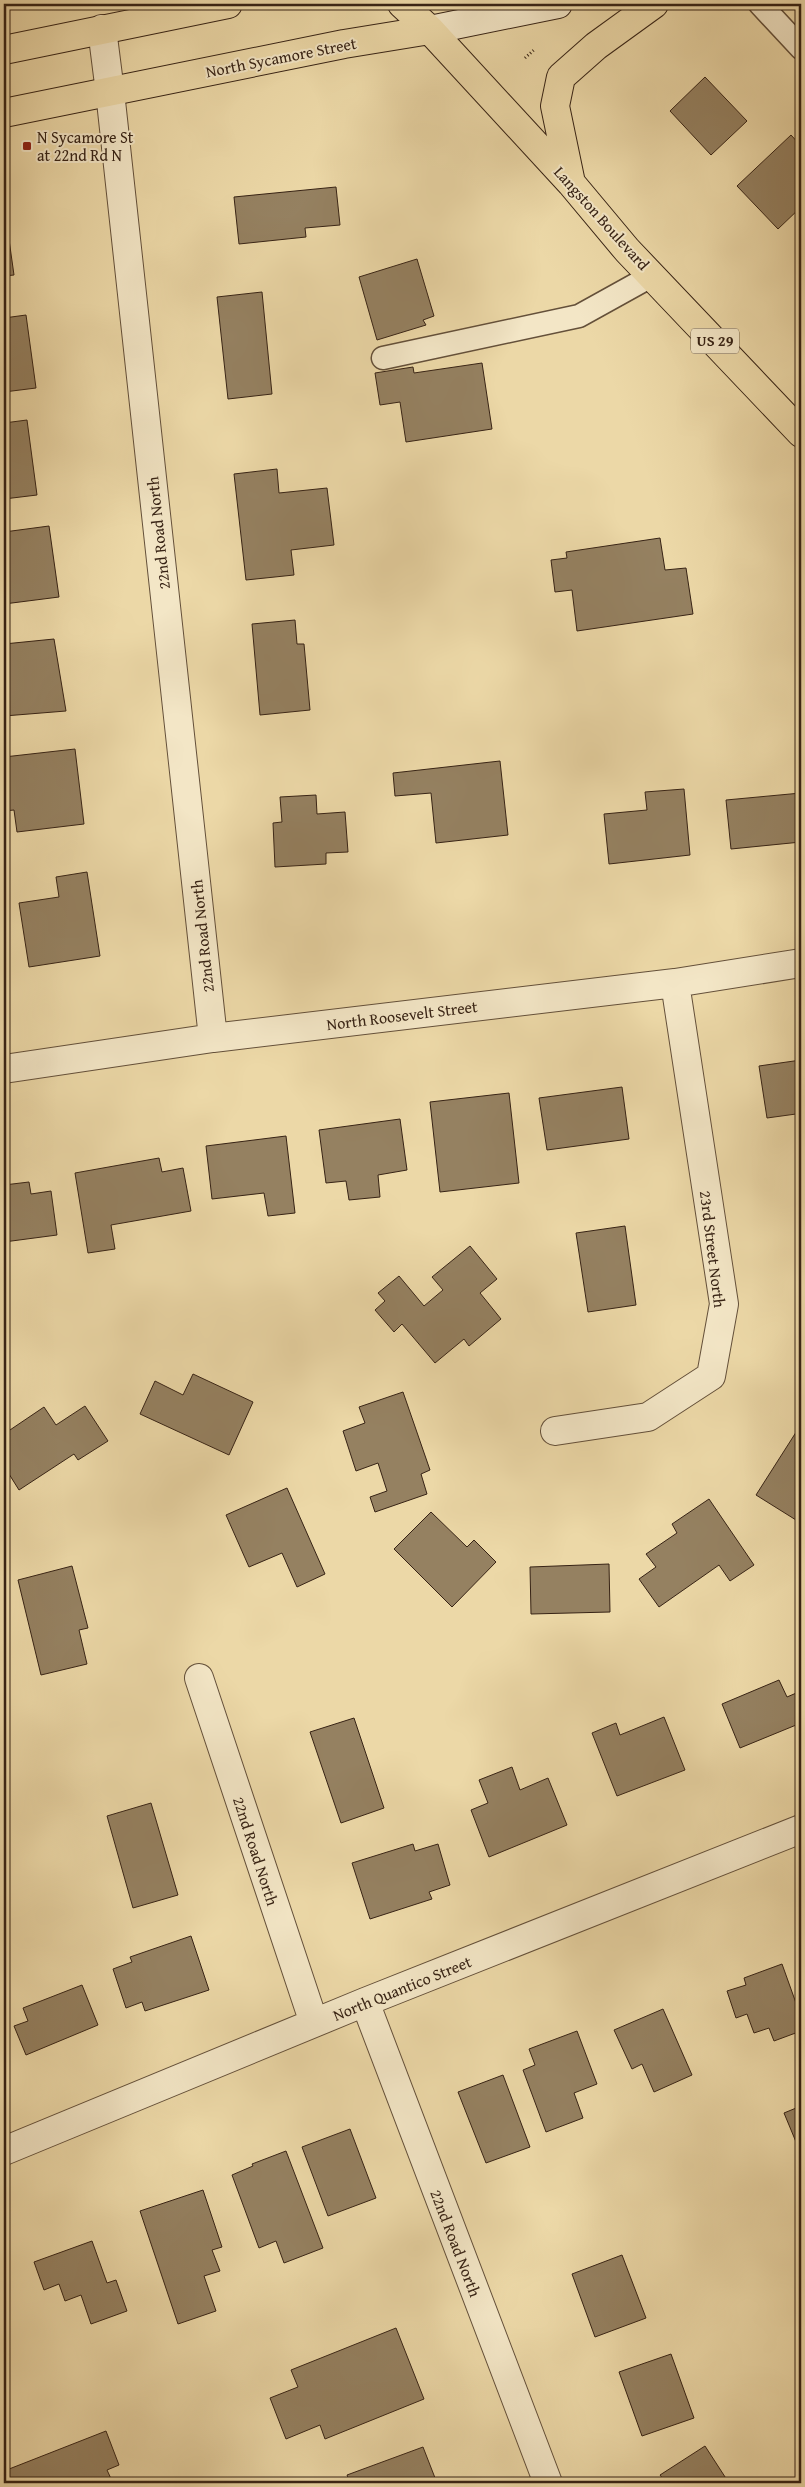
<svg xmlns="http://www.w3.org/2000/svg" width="805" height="2487" viewBox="0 0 805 2487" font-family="'Gentium Book Plus',serif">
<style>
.building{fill:#958161;stroke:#372315}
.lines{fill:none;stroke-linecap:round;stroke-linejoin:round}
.service-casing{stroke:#64503a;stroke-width:25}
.minor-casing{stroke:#64503a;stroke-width:30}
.secondary-casing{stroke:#372315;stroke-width:30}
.primary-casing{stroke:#372315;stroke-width:30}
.path{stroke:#372315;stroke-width:3;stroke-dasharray:1 2.5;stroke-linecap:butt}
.service{stroke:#f3e6c6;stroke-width:22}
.minor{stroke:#f3e6c6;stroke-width:28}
.secondary{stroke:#f3e6c6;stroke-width:28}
.primary{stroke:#ecd8a7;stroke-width:28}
.poi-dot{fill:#8f2418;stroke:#f3e6c6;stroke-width:2}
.labels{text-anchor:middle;stroke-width:4;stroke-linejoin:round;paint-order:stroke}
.shield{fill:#f3e6c6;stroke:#6f5e4a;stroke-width:1}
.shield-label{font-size:15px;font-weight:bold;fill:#372315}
.street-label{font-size:16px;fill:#372315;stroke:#f3e6c6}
.poi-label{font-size:16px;fill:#372315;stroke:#f3e6c6;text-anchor:start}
</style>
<rect width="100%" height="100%" fill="#ecd8a7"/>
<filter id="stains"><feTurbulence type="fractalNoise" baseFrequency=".004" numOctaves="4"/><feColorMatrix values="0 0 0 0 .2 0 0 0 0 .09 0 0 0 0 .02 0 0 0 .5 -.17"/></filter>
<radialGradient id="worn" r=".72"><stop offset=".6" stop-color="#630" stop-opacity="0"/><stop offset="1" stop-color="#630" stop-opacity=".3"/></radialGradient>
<!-- building -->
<path class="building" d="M 705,77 L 747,121 L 711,155 L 670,111 Z
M 791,135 L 801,146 L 801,207 L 778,229 L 737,186 Z
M 336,187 L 340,225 L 305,228 L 306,237 L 239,244 L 234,197 Z
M 4,204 L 14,275 L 4,276 Z
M 417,259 L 434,316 L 423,320 L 426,325 L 377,340 L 359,277 Z
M 262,292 L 272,394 L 228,399 L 217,297 Z
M 26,315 L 36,388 L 4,392 L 4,318 Z
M 482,363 L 492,429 L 406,442 L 400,402 L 380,405 L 375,373 L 413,367 L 414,373 Z
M 27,420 L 37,495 L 4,499 L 4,423 Z
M 277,469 L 279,493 L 327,488 L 334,545 L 291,550 L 294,575 L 246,580 L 234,474 Z
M 49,526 L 59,597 L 4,604 L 4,532 Z
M 660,538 L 665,570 L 686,568 L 693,614 L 577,631 L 572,590 L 555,592 L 551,560 L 567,558 L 566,552 Z
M 295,620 L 297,644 L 304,644 L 310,710 L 260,715 L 252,624 Z
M 54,639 L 66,711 L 4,716 L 4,644 Z
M 75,749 L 84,824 L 17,832 L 14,810 L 4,811 L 4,757 Z
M 500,761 L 508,835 L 436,843 L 431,793 L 395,796 L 393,773 Z
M 684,789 L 690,855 L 609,864 L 604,814 L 647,810 L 645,792 Z
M 801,793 L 801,842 L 731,849 L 726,800 Z
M 316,795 L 317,814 L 345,812 L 348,852 L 326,853 L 326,864 L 275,867 L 273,823 L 282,822 L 280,797 Z
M 87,872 L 100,956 L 29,967 L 19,903 L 59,897 L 56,877 Z
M 801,1060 L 801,1143 L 800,1143 L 796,1114 L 767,1118 L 759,1066 Z
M 622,1087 L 629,1139 L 547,1150 L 539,1098 Z
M 509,1093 L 519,1183 L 440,1192 L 430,1102 Z
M 400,1119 L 407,1170 L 378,1175 L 380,1197 L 349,1200 L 346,1181 L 326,1183 L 319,1130 Z
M 286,1136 L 295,1213 L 268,1216 L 264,1193 L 212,1199 L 206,1146 Z
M 159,1158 L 162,1172 L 183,1168 L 191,1211 L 111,1225 L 115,1249 L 88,1253 L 75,1173 Z
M 29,1182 L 31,1194 L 51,1191 L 57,1235 L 4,1242 L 4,1185 Z
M 625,1226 L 636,1305 L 588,1312 L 576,1233 Z
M 470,1246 L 497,1279 L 480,1293 L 501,1319 L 469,1346 L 464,1339 L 435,1363 L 402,1324 L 394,1332 L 375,1310 L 385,1301 L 378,1293 L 399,1276 L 424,1306 L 443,1290 L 432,1277 Z
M 193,1374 L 253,1402 L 229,1455 L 140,1414 L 155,1381 L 183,1395 Z
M 403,1392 L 430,1470 L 421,1474 L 427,1494 L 375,1512 L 370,1497 L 387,1491 L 378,1463 L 356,1471 L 343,1431 L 365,1423 L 359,1407 Z
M 85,1406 L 108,1441 L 78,1460 L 74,1454 L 19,1490 L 4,1466 L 4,1434 L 44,1407 L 56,1425 Z
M 800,1426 L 801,1511 L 796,1520 L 756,1495 Z
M 287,1488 L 325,1574 L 297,1587 L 282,1553 L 249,1567 L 226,1515 Z
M 709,1499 L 754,1565 L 730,1581 L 719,1565 L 659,1607 L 639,1579 L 656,1567 L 646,1554 L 677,1533 L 672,1524 Z
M 431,1512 L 467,1547 L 474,1540 L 496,1562 L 452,1607 L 394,1549 Z
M 609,1564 L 610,1612 L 531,1614 L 530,1567 Z
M 72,1566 L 88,1628 L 79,1630 L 87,1664 L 41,1675 L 18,1580 Z
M 779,1680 L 787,1697 L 801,1691 L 801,1723 L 740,1748 L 722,1704 Z
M 664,1717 L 685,1770 L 617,1796 L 592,1733 L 616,1723 L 620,1735 Z
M 354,1718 L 384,1808 L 341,1823 L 310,1732 Z
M 512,1767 L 520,1790 L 548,1778 L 567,1825 L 489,1857 L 471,1810 L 488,1803 L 479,1780 Z
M 151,1803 L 178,1895 L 133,1908 L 107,1816 Z
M 413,1844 L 415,1851 L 438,1844 L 450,1885 L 429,1892 L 432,1899 L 370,1919 L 352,1863 Z
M 191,1936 L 209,1990 L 145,2011 L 142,2002 L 126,2008 L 113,1969 L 132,1962 L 130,1957 Z
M 782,1964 L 801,2017 L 801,2031 L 774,2041 L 769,2028 L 754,2033 L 747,2014 L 736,2018 L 727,1991 L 746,1985 L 744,1978 Z
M 82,1985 L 98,2025 L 26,2055 L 14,2026 L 28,2021 L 23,2008 Z
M 663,2009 L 692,2075 L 654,2092 L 642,2064 L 632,2069 L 614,2030 Z
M 577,2031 L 597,2084 L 574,2093 L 583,2118 L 546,2132 L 523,2070 L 535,2065 L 529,2049 Z
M 503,2075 L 530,2147 L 486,2163 L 458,2092 Z
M 801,2106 L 801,2154 L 784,2113 Z
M 350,2129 L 376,2198 L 328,2216 L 302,2147 Z
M 286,2151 L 323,2248 L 284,2263 L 276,2241 L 259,2248 L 232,2175 L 253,2166 L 252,2164 Z
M 203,2190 L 222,2247 L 212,2250 L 220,2271 L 204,2276 L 216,2311 L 178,2324 L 140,2211 Z
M 92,2241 L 107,2283 L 116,2280 L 127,2311 L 91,2324 L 81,2295 L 65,2301 L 59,2284 L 44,2290 L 34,2262 Z
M 622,2255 L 646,2318 L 595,2337 L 572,2274 Z
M 396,2328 L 424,2399 L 325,2439 L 320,2425 L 286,2439 L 270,2398 L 298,2387 L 291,2370 Z
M 671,2354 L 694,2418 L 642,2436 L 619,2372 Z
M 106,2431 L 119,2465 L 107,2470 L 113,2483 L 4,2483 L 4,2471 Z
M 705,2446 L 729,2483 L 666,2483 L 660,2475 Z
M 423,2447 L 437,2483 L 350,2483 L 347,2475 Z"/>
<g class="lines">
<defs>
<path id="service" d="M 760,4 L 801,48
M 383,358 L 579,316 L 653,275"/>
<path id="minor" d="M 102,29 L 110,92 L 213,1038
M 4,1069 L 213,1038 L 675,983 L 801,963
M 555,1431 L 648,1417 L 711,1376 L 724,1304 L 675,983
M 199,1678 L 314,2023
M 365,2002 L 548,2483
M 4,2151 L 365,2002 L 801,1829"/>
<path id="secondary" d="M 430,30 L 558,4"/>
<path id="primary" d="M 402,4 L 430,30 L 571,183 L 627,250 L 801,433
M 4,50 L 228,4
M 4,113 L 344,44 L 430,30
M 571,183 L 555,106 L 561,77 L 596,46 L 654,4"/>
</defs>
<!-- service casing -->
<use href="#service" class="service-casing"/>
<!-- minor casing -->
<use href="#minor" class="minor-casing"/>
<!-- secondary casing -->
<use href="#secondary" class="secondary-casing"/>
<!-- primary casing -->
<use href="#primary" class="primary-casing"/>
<!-- path -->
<path class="path" d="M 525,58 L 535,49"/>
<!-- service -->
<use href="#service" class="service"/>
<!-- minor -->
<use href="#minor" class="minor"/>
<!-- secondary -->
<use href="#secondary" class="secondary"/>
<!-- primary -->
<use href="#primary" class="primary"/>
</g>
<!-- markers -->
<rect class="poi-dot" x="22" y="141" width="10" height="10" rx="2.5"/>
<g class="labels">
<!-- shield labels -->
<rect class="shield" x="691" y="328.5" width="48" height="25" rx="4"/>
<g class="shield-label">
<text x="715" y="346">US 29</text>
</g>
<!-- street labels -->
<g class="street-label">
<text transform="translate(281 57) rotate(-11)" y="6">North Sycamore Street</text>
<text transform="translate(602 218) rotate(48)" y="6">Langston Boulevard</text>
<text transform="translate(158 533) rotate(-96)" y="6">22nd Road North</text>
<text transform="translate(202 936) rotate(-96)" y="6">22nd Road North</text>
<text transform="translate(402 1015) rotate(-7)" y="6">North Roosevelt Street</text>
<text transform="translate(713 1249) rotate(83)" y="6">23rd Street North</text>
<text transform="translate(256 1851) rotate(72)" y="6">22nd Road North</text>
<text transform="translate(402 1988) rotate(-22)" y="6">North Quantico Street</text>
<text transform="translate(456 2243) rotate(69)" y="6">22nd Road North</text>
</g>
<!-- poi labels -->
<g class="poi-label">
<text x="37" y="143">N Sycamore St<tspan x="37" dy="18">at 22nd Rd N</tspan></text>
</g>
</g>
<!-- margin -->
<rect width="805" height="2487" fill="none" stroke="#ecd8a7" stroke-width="20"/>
<rect x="5" y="5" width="795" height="2477" fill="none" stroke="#372315" stroke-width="2.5"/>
<rect x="10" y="10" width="785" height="2467" fill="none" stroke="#372315"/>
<rect width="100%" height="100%" filter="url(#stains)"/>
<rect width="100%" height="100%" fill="url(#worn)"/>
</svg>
